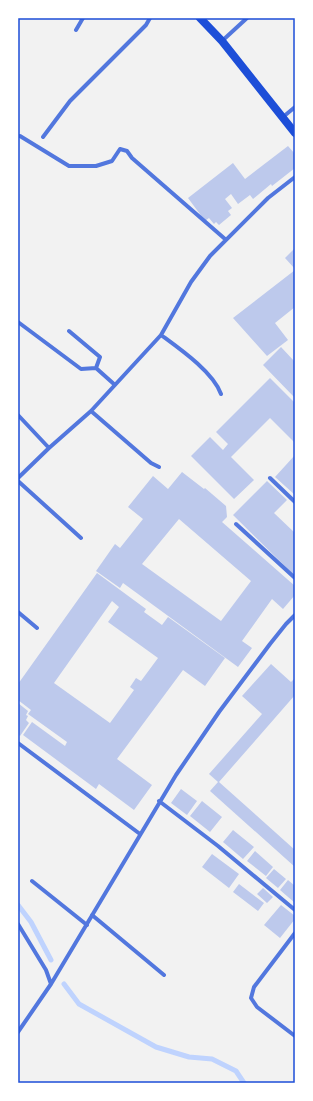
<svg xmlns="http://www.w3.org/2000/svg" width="313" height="1101" viewBox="0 0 313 1101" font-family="'Archivo Narrow',sans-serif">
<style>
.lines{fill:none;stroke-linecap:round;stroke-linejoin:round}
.stream{stroke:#bfd3fe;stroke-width:5}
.building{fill:#bdc9ec;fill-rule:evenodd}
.minor{stroke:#5277de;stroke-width:4}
.secondary{stroke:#1d4ed8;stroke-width:8}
.neatline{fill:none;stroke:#1d4ed8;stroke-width:1.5}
</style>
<rect width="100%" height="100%" fill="#f2f2f2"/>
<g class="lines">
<!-- stream -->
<path class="stream" d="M 18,905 L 31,922 L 51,960
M 64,984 L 79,1004 L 156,1047 L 189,1057 L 212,1059 L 236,1071 L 244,1083"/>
</g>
<!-- building -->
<path class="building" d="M 288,146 L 295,154 L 295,168 L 272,186 L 271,184 L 253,199 L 250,195 L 238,204 L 231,194 L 225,199 L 232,208 L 228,211 L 231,215 L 219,225 L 216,222 L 214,224 L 209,218 L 205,221 L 188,198 L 233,163 L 245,179 Z
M 295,248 L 295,269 L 285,258 Z
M 295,270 L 295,307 L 275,323 L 288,340 L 267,356 L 233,318 Z
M 281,347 L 295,362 L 295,398 L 263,365 Z
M 270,378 L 295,403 L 295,443 L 270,418 L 231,457 L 254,480 L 234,499 L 191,456 L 210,437 L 223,450 L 228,444 L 216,432 Z
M 295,455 L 295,495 L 275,477 Z
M 182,472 L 204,489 L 205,488 L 226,506 L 227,517 L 222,522 L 295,586 L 295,595 L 283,609 L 272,599 L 242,641 L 252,648 L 238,667 L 123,583 L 120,588 L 96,571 L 115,544 L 120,548 L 143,519 L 128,507 L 153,476 L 168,489 ZM 179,519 L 251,581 L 221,621 L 142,564 Z
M 267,481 L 287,500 L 274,513 L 295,533 L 295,576 L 233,515 Z
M 97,573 L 146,609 L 144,612 L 162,625 L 168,617 L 225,658 L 205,686 L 183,670 L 117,759 L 152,785 L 134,810 L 99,784 L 96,789 L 23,735 L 32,722 L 65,746 L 67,742 L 28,714 L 31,710 L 18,700 L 18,684 ZM 112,601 L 119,607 L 108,622 L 158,658 L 141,681 L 136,678 L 130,687 L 134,690 L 110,723 L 54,683 Z
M 271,664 L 291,682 L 295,678 L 295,695 L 219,782 L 295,850 L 295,867 L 210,791 L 218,782 L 209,774 L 262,714 L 242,696 Z
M 18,703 L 28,711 L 26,715 L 28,716 L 26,720 L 29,723 L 20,736 L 18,734 Z
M 181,789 L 197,801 L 187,815 L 171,803 Z
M 202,801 L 222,817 L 210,832 L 190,816 Z
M 233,830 L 254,847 L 243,859 L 223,842 Z
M 255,851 L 273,867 L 266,876 L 247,861 Z
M 212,854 L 239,874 L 229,888 L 202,867 Z
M 274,869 L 286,879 L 278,888 L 266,878 Z
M 288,880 L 295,886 L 295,903 L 280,890 Z
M 239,884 L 264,903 L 258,911 L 233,892 Z
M 263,888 L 273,897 L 267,903 L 257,894 Z
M 281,905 L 295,916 L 295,919 L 280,938 L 264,925 Z"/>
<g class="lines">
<!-- minor -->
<path class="minor" d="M 76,30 L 83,18
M 222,41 L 247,18
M 283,117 L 295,107
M 20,136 L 69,166 L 96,166 L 112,161 L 120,149 L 127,151 L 132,158 L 225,239
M 43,137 L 70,101 L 146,25 L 150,18
M 18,322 L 81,369 L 96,368 L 115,385
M 69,331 L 100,357 L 96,368
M 161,335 C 180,349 213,372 221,394
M 91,411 L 151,463 L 159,467
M 18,415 L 49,448
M 18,478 L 49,448 L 91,411 L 161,335 L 191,282 L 210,256 L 268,198 L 295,177
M 270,478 L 295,502
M 18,481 L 81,538
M 236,524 L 295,578
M 18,612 L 37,628
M 18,743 L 140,834
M 159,801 L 218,846 L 295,910
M 32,881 L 87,925
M 92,915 L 164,975
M 18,924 L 46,970 L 51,984
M 295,933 L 254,987 L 251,998 L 257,1007 L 295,1036
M 18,1032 L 51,984 L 176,775 L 219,712 L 270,644 L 286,624 L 295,615"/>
<!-- secondary -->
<path class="secondary" d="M 200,18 L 222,41 L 295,133"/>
</g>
<!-- border -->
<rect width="313" height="1101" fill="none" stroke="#ffffff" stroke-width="38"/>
<rect x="19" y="19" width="275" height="1063" class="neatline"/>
</svg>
